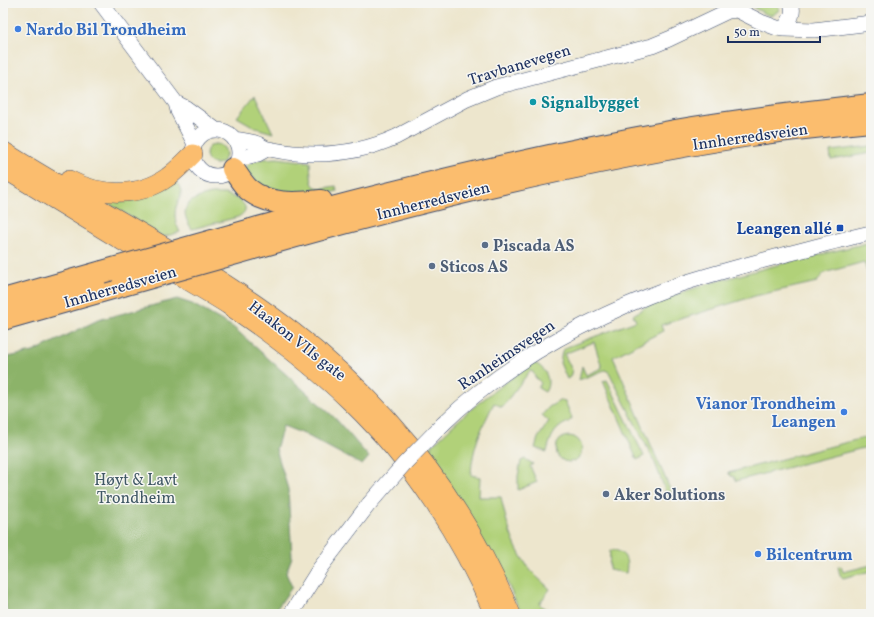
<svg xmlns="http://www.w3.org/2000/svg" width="874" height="617" viewBox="0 0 874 617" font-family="Vollkorn,serif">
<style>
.green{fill:#b1d179;stroke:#66806c}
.forest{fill:#8cb369;stroke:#547164}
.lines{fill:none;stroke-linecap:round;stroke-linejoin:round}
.minor-casing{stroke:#3a4a6f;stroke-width:16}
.major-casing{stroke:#3a4a6f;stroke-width:20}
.highway-casing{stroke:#3a4a6f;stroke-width:24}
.minor{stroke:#fff;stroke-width:15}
.major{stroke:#fbbd6e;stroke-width:19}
.highway{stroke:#fbbd6e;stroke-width:22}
.minor-bridge-casing{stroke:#3a4a6f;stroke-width:16;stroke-linecap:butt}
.highway-bridge-casing{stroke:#3a4a6f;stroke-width:24;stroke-linecap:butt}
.minor-bridge{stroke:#fff;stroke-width:15}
.highway-bridge{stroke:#fbbd6e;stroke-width:22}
.shop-dot{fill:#3f7fe0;stroke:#f6f6f2;stroke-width:1.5}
.culture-dot{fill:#0f9aa8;stroke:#f6f6f2;stroke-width:1.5}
.transit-dot{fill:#1a4fb4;stroke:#f6f6f2;stroke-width:1.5}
.service-dot{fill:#5c6f8a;stroke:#f6f6f2;stroke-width:1.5}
.labels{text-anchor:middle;stroke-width:3;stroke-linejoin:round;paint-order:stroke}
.shop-label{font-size:16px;font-weight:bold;fill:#366cbe;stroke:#f6f6f2;text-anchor:start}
.street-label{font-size:16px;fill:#1b2f5e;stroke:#f6f6f2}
.culture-label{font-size:16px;font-weight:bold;fill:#0d838f;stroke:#f6f6f2;text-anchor:start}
.transit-label{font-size:16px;font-weight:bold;fill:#164399;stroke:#f6f6f2;text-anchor:end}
.service-label{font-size:16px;font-weight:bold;fill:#4e5e75;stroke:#f6f6f2;text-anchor:start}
.park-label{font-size:16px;fill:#405865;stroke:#f6f6f2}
</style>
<rect width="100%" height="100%" fill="#f6f6f2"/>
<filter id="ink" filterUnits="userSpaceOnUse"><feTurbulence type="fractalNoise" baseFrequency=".025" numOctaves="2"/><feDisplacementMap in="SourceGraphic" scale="8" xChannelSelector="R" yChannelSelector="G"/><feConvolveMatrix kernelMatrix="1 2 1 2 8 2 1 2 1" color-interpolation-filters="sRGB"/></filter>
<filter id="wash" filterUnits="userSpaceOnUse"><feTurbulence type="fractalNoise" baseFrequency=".012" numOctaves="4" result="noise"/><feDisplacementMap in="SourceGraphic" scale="16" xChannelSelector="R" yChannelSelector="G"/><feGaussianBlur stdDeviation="0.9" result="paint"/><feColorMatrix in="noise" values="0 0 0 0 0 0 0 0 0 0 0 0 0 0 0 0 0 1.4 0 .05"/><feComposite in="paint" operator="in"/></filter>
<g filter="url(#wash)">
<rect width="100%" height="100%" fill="#ede6cd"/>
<!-- green -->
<path class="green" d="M 765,3 L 776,3 L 779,7 L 779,10 L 773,15 L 768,15 L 754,8 L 754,7 Z
M 255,95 L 273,133 L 256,128 L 237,117 Z
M206 154a10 10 0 1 1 20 0a10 10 0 1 1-20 0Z
M 871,146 L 871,153 L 831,160 L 830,151 Z
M 277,158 L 310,162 C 312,187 309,191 336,186 L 337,191 L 319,196 L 270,195 L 244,170 C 250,158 266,159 277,158 Z
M 175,179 C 177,183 182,189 181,194 C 181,197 179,199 178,202 C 173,212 175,223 180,232 L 163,237 L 106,202 L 108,198 Z
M 212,194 C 216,194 221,194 225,194 C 236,197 256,207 238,217 L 192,229 C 176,207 190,198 212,194 Z
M 871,242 L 871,282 L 870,282 L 864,262 L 824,273 L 817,282 L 755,296 L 661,325 L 663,331 L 613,357 L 673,496 L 668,498 L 655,463 L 609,372 L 605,370 L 579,380 L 582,366 L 586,375 L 602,368 L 594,342 L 564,354 L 572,370 L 570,377 L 567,379 L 560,363 L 562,351 L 567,347 L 636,321 L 633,315 L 655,301 L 714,282 L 777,265 Z
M 534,363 C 546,367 552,382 545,392 L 538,388 L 541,383 L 535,377 L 533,372 L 530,371 L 502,407 L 494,403 C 482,427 472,447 471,475 L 480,477 L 479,497 L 501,497 C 506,521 512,544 526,564 C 532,574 542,581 550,589 L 539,604 L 548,611 L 545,614 L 521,614 L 507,582 L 426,452 C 458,418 495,388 534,363 Z
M 607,380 L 644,456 L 637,460 L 603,381 Z
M 561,400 L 565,401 L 572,418 C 569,423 565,423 561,426 C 552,432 549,443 547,452 L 535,448 L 538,438 L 549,421 L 542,415 L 549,407 Z
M556 449a13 13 0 1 1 26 0a13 13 0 1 1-26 0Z
M 871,436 L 871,446 L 736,481 L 734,477 L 731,476 L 728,473 Z
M 525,459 L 533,464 L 530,466 L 537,482 L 518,490 L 518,476 L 521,461 Z
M 615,550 C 627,554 628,562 626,573 L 609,570 L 610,551 Z
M 871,565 L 871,571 L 843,578 L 840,575 L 838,567 L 841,566 L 843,572 Z"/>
<!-- forest -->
<path class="forest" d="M 177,299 L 192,304 L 233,327 L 335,418 L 369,457 L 362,465 L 304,434 L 283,426 L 276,449 L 288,489 L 292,557 L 286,573 L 292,587 L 273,614 L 8,614 L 3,596 L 3,358 L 33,352 L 98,320 Z"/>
</g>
<g filter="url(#ink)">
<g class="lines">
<defs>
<path id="minor" d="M 101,3 L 176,103 L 178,111 L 195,144
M 784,29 C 790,20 795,13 791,3
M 176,103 L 186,108 L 216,130
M193 153a23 23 0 1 1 46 0a23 23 0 1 1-46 0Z
M 234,139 C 242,140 251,141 258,144 C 262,146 265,149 269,149 C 312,158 356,155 396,137 L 467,99 L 496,87 L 652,46 L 669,39 L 728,11 L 737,10 L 761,22 L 777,28 L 784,29 L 814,30 L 871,23
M 238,159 L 258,154 L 267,149
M 442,425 C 507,361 590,317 675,286 C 710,274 747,265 783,255 C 812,248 841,239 871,233
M 291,614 L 320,568 L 369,504"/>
<path id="major" d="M 3,151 C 99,212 203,262 293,332 C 390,407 464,501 511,614
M 3,168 C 55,200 108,232 160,264 C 183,278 207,291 230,306 C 273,335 315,367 352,403 C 413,462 461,537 494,614
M 69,180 C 99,196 139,198 168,177 C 177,170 185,162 193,154"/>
<path id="highway" d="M 233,169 C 238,176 242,183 248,189 C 268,206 296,204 321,201
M 251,230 C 391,191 532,157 675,131 C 740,120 806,112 871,105
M 261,246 C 422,200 585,160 750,135 C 790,129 831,125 871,121
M 3,300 L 102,272
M 3,319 L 123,285"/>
</defs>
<!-- minor casing -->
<use href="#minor" class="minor-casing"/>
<!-- major casing -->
<use href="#major" class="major-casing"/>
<!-- highway casing -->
<use href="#highway" class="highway-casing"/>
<!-- minor -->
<use href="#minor" class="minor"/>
<!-- major -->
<use href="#major" class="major"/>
<!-- highway -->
<use href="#highway" class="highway"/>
<defs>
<path id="minor-bridge" d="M 369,504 L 405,463 L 442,425"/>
<path id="highway-bridge" d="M 102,272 L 251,230
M 123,285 L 261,246"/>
</defs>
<!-- minor-bridge casing -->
<use href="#minor-bridge" class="minor-bridge-casing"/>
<!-- highway-bridge casing -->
<use href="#highway-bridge" class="highway-bridge-casing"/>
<!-- minor-bridge -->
<use href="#minor-bridge" class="minor-bridge"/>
<!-- highway-bridge -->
<use href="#highway-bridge" class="highway-bridge"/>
</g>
</g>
<!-- markers -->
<g class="shop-dot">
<circle cx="18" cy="29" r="4"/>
<circle cx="844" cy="412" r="4"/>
<circle cx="758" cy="554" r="4"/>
</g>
<circle class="culture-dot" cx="533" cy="102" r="4"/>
<rect class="transit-dot" x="836" y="224" width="8" height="8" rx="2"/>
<g class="service-dot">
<circle cx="485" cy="245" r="4"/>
<circle cx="432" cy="266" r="4"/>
<circle cx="606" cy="494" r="4"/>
</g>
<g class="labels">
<!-- shop labels -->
<g class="shop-label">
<text x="26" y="35">Nardo Bil Trondheim</text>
<text x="836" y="409" text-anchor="end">Vianor Trondheim<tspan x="836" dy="18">Leangen</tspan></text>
<text x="766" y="560">Bilcentrum</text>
</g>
<!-- street labels -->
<g class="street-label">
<text transform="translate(519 64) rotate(-17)" y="6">Travbanevegen</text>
<text transform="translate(750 136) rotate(-8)" y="6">Innherredsveien</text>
<text transform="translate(433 200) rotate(-14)" y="6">Innherredsveien</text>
<text transform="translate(120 286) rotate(-16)" y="6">Innherredsveien</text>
<text transform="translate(298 340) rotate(38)" y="6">Haakon VIIs gate</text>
<text transform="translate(506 354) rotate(-34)" y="6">Ranheimsvegen</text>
</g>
<!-- culture labels -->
<g class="culture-label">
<text x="541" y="108">Signalbygget</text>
</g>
<!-- transit labels -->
<g class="transit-label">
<text x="832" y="234">Leangen allé</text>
</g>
<!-- service labels -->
<g class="service-label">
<text x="493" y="251">Piscada AS</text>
<text x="440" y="272">Sticos AS</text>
<text x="614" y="500">Aker Solutions</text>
</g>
<!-- park labels -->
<g class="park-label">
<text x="136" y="485">Høyt &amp; Lavt<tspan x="136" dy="18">Trondheim</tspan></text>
</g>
</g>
<!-- margin -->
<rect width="874" height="617" fill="none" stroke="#f6f6f2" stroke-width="16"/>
<!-- scale -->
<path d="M728 36v6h92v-6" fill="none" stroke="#1b2f5e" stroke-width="2"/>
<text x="734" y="36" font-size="12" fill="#1b2f5e" stroke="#f6f6f2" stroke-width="3" paint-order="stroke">50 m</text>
</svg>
